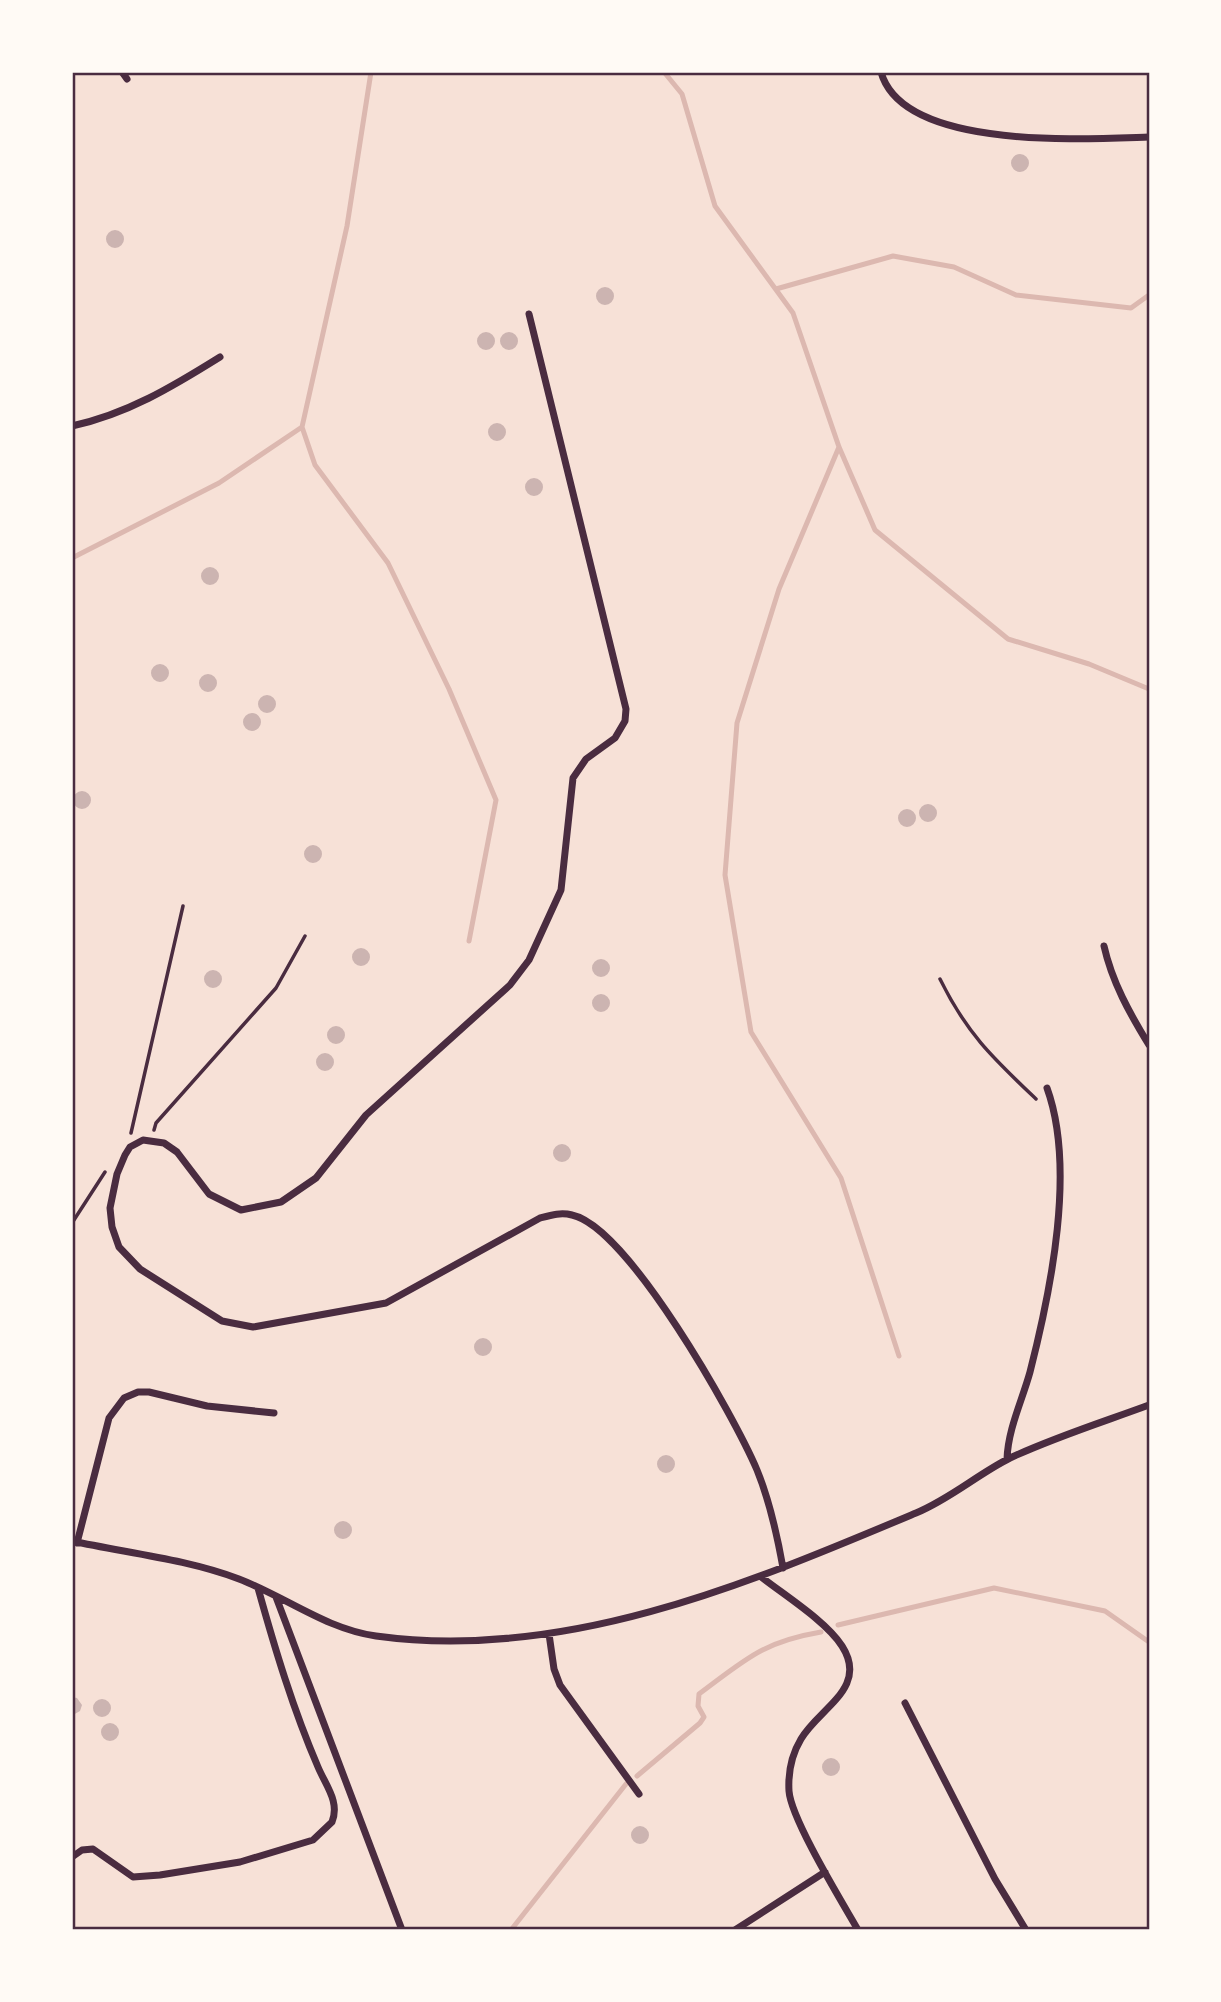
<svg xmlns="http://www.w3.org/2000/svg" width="1221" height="2002" viewBox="0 0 1221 2002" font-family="'Times New Roman',serif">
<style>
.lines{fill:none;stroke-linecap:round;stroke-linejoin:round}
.stream{stroke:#dcb8b0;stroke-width:5}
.building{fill:#ccb4b1}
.path{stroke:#4a2c40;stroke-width:3.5}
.minor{stroke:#4a2c40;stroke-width:7}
.neatline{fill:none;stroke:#4a2c40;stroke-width:2.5}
</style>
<rect width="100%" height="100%" fill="#f7e1d7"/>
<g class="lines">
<!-- stream -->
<path class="stream" d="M 664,72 L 682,94 L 715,206 L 793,313 L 839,447 L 875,530 L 1008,639 L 1089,664 L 1149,689
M 776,289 L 893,256 L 954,267 L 1016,295 L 1131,308 L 1149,295
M 302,427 L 315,465 L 388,563 L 449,689 L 496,800 L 469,941
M 839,447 L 779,589 L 737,723 L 725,875 L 751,1032 L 841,1178 L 899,1356
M 72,558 L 219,483 L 302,427 L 347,226 L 371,72
M 838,1625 L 994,1588 L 1105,1611 L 1149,1642
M 637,1776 L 700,1723 L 704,1717 L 698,1706 L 699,1694 C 745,1660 762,1642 821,1632
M 511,1930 L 626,1784"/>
</g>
<!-- building -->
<path class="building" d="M1011 163a9 9 0 1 1 18 0a9 9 0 1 1-18 0Z
M106 239a9 9 0 1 1 18 0a9 9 0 1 1-18 0Z
M596 296a9 9 0 1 1 18 0a9 9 0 1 1-18 0Z
M500 341a9 9 0 1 1 18 0a9 9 0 1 1-18 0Z
M477 341a9 9 0 1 1 18 0a9 9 0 1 1-18 0Z
M488 432a9 9 0 1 1 18 0a9 9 0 1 1-18 0Z
M525 487a9 9 0 1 1 18 0a9 9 0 1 1-18 0Z
M201 576a9 9 0 1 1 18 0a9 9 0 1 1-18 0Z
M151 673a9 9 0 1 1 18 0a9 9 0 1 1-18 0Z
M199 683a9 9 0 1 1 18 0a9 9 0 1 1-18 0Z
M258 704a9 9 0 1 1 18 0a9 9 0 1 1-18 0Z
M243 722a9 9 0 1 1 18 0a9 9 0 1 1-18 0Z
M73 800a9 9 0 1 1 18 0a9 9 0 1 1-18 0Z
M919 813a9 9 0 1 1 18 0a9 9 0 1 1-18 0Z
M898 818a9 9 0 1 1 18 0a9 9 0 1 1-18 0Z
M304 854a9 9 0 1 1 18 0a9 9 0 1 1-18 0Z
M352 957a9 9 0 1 1 18 0a9 9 0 1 1-18 0Z
M592 968a9 9 0 1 1 18 0a9 9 0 1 1-18 0Z
M204 979a9 9 0 1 1 18 0a9 9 0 1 1-18 0Z
M592 1003a9 9 0 1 1 18 0a9 9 0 1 1-18 0Z
M327 1035a9 9 0 1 1 18 0a9 9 0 1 1-18 0Z
M316 1062a9 9 0 1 1 18 0a9 9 0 1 1-18 0Z
M553 1153a9 9 0 1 1 18 0a9 9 0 1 1-18 0Z
M474 1347a9 9 0 1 1 18 0a9 9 0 1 1-18 0Z
M657 1464a9 9 0 1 1 18 0a9 9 0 1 1-18 0Z
M334 1530a9 9 0 1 1 18 0a9 9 0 1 1-18 0Z
M 72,1697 L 77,1698 L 82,1705 L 80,1711 L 73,1715 Z
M93 1708a9 9 0 1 1 18 0a9 9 0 1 1-18 0Z
M101 1732a9 9 0 1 1 18 0a9 9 0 1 1-18 0Z
M822 1767a9 9 0 1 1 18 0a9 9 0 1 1-18 0Z
M631 1835a9 9 0 1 1 18 0a9 9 0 1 1-18 0Z"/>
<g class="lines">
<!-- path -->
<path class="path" d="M 940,979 C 967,1034 993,1058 1036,1099
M 154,1130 L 156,1123 L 276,988 L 305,936
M 131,1133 L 183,906
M 72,1223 L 105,1172"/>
<!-- minor -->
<path class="minor" d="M 122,72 L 127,79
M 881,72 C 903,151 1087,139 1149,137
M 529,314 L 626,709 L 625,721 L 615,738 L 586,759 L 573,778 L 561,890 L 529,960 L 510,985 L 366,1115 L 316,1178 L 281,1202 L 241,1210 L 209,1194 L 177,1152 L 164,1143 L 143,1140 L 130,1147 L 125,1155 L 117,1174 L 110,1208 L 112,1227 L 119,1247 L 140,1269 L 222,1321 L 253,1327 L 386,1303 L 540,1218 C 551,1215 561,1212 572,1215 C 628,1227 734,1416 757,1470 C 770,1502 777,1534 783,1568
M 72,426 C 127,414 172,387 220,357
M 1104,946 C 1112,982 1130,1014 1149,1045
M 1007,1459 C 1008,1429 1022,1401 1030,1372 C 1051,1290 1076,1168 1047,1088
M 72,1541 C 127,1553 186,1559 239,1579 C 286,1597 326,1629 376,1636 C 564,1662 747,1584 916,1513 C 950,1499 978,1474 1010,1458 C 1055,1437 1103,1422 1149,1405
M 77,1543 L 109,1418 L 124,1398 L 138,1392 L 149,1392 L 207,1406 L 274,1413
M 760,1576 C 784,1595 826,1621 842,1646 C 869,1688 819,1708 801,1739 C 792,1754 788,1773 789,1791 C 791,1819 842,1902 858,1930
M 276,1597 L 402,1930
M 549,1634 L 554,1669 L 560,1685 L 639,1794
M 905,1703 L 995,1879 L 1026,1930
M 72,1857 L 82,1850 L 93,1849 L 133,1877 L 160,1875 L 240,1862 L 313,1840 L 332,1822 C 340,1802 326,1786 318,1767 C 293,1709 275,1649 258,1588
M 735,1930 L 825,1872"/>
</g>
<!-- border -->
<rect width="1221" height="2002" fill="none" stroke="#fffaf5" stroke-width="147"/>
<rect x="74" y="74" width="1074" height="1854" class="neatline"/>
</svg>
